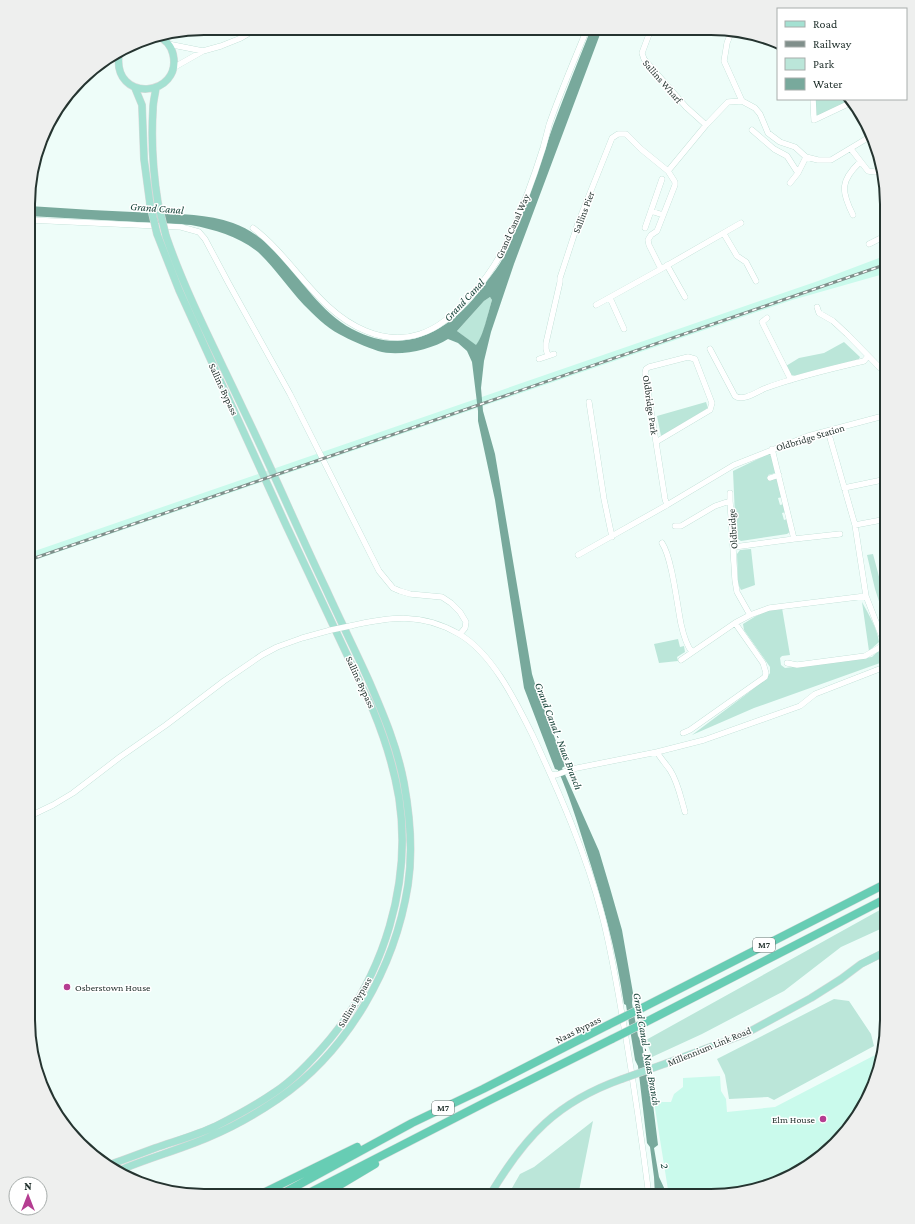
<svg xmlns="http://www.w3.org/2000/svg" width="915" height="1224" viewBox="0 0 915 1224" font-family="'Crimson Pro',serif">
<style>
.built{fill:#cafaec}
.green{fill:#bbe6d9}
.water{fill:#78a99c;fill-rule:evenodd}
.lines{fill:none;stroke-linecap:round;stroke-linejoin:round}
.minor-casing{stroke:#b1d7cc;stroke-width:6}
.major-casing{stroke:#d8dada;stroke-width:8}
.highway-casing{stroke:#d8dada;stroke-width:9}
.minor{stroke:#fff;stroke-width:5.5}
.major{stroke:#a4e1d2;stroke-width:7}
.highway{stroke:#67cdb4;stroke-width:8}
.rail-casing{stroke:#808f8b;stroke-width:3}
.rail{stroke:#fff;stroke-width:1.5;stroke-dasharray:4.5;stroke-linecap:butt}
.minor-bridge-casing{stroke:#b1d7cc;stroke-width:6;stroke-linecap:butt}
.major-bridge-casing{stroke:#d8dada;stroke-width:8;stroke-linecap:butt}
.highway-bridge-casing{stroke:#d8dada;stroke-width:9;stroke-linecap:butt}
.minor-bridge{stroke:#fff;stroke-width:5.5}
.major-bridge{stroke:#a4e1d2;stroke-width:7}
.highway-bridge{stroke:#67cdb4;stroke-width:8}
.poi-dot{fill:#b53d91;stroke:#fff;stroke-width:1.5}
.labels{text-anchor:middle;stroke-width:3;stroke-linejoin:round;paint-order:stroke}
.shield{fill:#fff;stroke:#66716e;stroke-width:1}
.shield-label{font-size:9px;font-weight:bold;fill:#253430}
.street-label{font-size:10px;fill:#253430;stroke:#fff}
.poi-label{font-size:10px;fill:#253430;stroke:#fff;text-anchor:start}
.water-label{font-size:11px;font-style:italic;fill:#18443a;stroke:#fff}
.rim{fill:none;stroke:#253430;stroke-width:2}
</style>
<rect width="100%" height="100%" fill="#eefdf9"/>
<!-- built -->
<path class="built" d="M 887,255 L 887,273 L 792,300 L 29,562 L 29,553 L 818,281 Z
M 877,1054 L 880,1063 L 878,1077 L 857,1118 L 827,1152 L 789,1178 L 711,1196 L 669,1196 L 654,1102 L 671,1102 L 674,1094 L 683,1087 L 683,1078 L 720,1076 L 721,1091 L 726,1099 L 727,1112 L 775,1107 Z"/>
<!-- green -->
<path class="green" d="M 814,99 L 847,99 L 849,102 L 815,119 Z
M 490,297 L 492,300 C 488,313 484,336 476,346 L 457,331 L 484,301 Z
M 844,342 L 860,357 L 859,359 L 796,376 L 791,375 L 786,366 L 799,358 L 824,353 Z
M 706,402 L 708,408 L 661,436 L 657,416 Z
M 768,454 L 771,456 L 776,473 L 768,475 L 769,480 L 777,478 L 782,497 L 778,498 L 780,505 L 784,504 L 786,512 L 782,513 L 784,520 L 787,519 L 791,531 L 787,534 L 741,541 L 736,538 L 733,471 Z
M 751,549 L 755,585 L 741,590 L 738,584 L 737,554 L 740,550 Z
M 873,554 L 887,607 L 887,626 L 875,589 L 867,555 Z
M 862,602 C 869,615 877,628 879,642 L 869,651 Z
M 774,608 L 782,608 L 790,655 L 782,656 L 780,658 L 781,665 L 785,668 L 872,657 L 878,651 L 882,653 L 883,656 L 880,663 L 754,708 L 692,735 L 748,693 L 767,678 L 770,673 L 770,667 L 744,630 L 743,624 L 756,616 Z
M 678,639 L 680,647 L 684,646 L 685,652 L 677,657 L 678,661 L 659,663 L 654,644 Z
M 887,906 L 887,926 L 841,947 L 784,991 L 702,1034 L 652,1057 L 646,1040 Z
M 834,999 L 849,1001 L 871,1034 L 874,1046 L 774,1100 L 768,1097 L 729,1099 L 725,1075 L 717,1059 Z
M 593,1121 L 578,1196 L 508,1195 L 520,1174 L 534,1167 Z"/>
<!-- water -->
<path class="water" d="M 591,29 L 602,29 L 514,264 L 491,332 L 484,361 L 481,388 L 483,411 L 495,454 L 532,674 L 536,687 L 565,766 L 562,768 L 567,779 L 599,851 L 610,888 L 622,930 L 633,993 L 632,1003 L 638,1036 L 642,1043 L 645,1063 L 650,1080 L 658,1145 L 654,1148 L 659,1177 L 666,1192 L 667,1196 L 655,1196 L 654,1177 L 650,1147 L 647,1143 L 638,1066 L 635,1060 L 626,1005 L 624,1004 C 616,950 602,899 585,847 C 577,821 569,795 558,770 L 555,769 L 524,688 L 495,500 L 478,421 L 478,411 L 472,362 L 467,351 L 458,343 L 448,339 C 431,350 398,357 378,351 C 366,347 350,340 339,334 C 326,327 314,315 304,305 C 288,288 275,268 258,252 C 238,236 216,230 191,225 L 29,216 L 29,206 C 71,209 112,211 154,213 C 180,214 208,214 233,223 C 285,241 304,303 352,329 C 407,359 455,328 487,281 C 493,273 499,266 503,258 C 524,215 537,171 553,126 C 565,94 578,61 591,29 ZM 490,297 L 492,300 C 488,313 483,337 476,345 L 457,331 L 484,301 Z"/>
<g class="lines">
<defs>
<path id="minor" d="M 651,29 L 642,53 L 644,59 L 686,107 L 706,125
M 732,30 L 727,43 L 724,61 L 742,101
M 168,44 L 203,51
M 173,68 L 203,51 L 221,46 L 241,38 L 258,28
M 813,99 L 814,120 L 850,103
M 742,101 L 755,108 L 760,114 L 768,133 L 780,142 L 795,147 L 806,157 L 818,160 L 831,160 L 871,136
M 752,130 L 774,149 L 787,156 L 798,173
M 851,149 L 868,171 L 875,172
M 668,171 L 675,182 L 675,185 L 657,231 L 651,235 L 648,240 L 649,245 L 661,269 L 741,223
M 790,183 L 798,173 L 806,157
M 651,211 L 663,215
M 853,215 C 841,191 840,181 860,162
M 29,220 L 181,227 L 199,232 L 205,239 L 229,284 L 290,394 L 379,571 L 393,588 L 400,591 L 410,594 L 442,597 L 451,603 L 460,612 L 466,622 L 465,628 L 460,634
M 253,228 C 294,259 317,311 366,331 C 383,338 402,340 420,334 C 455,323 492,274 507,242 C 521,212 533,180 543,148 C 545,141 547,133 549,125 C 560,93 574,61 587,29
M 645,228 L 662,179
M 724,234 L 737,256 L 746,262 L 756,281
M 869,244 L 887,235
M 667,265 L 685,297
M 610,298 L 624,329
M 596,305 L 661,269
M 817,307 L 819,313 L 833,321 L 847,334 L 887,375
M 767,318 L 762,322 L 791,380
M 710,349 L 735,396 C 743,402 758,391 766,388 C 798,376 831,369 864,361 L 868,356
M 548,356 L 546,349 L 546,343 L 560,282 L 560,278 L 578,223 L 612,138 L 618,134 L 626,134 L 641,149 L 668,171 L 706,125 L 728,102 L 742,101
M 539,359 L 554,354
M 589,402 L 604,499 L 612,537
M 828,431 L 855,525 L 866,596 L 887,650
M 656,442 L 710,410 L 712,403 L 695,359 L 688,357 L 649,367 L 646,369 L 645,373 L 665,499 L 667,505
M 772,449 L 794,539
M 770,478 L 779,475
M 844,488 L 887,479
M 730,493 L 730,501
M 855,525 L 887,519
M 675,526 L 681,526 L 715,506 L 730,501 L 735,580 L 737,592 L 750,615
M 662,543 C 672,558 677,604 681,624 C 683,633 686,645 692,652
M 734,547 L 794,539 L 840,534
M 578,555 L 667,505 L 734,465 L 808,436 L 887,415
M 350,626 C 390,617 421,612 459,634 C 492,653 515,700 532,734 C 559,792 586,853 602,915 C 612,953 618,993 625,1032 C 634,1086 642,1141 649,1196
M 681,660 L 735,623 L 750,615 L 769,608 L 866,596
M 787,663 L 797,665 L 865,656 L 884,645
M 683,733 L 690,730 L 765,677 L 766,673 L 763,663 L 735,623
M 657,752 C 661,759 666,764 670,770 C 678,782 681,799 685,812
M 551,774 L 556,775 L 572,769 L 657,752 L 704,740 L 800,706 L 815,694 L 887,666
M 28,817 L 53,805 L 73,793 L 120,757 L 166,725 L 224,681 L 262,655 L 277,647 L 302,638 L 331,630"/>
<path id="major" d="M 119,54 C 112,104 183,97 173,54 C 171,46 165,39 157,36
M 135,88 L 142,105 L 144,159 L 150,204
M 156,88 C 155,95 153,102 153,109 C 151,141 153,172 158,203
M 667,1063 L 745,1034 L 811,998 L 841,979 L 861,964 L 887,951
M 106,1166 C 123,1160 139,1154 155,1148 C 175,1141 197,1135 216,1126 C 236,1116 256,1105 275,1092 C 295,1079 314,1058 330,1039 C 384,974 412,883 399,798 C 394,768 385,739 373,710 L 286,525 L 179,290 L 157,234
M 118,1171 C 148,1158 179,1150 209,1137 C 233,1127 256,1114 278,1099 C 348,1051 395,968 408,885 C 413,852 410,816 404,783 C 397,746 384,716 369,681 C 355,650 340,620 326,589 C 298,530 273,471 245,413 C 218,355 187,297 166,236
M 490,1195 C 525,1136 557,1102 622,1079"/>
<path id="highway" d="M 642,1008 L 887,883
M 644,1023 L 887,898
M 259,1195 L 357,1147
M 280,1195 L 412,1123 L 483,1089 L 608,1025
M 305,1195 L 488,1101 L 612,1039
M 323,1195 L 375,1164"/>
</defs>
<!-- minor casing -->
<use href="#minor" class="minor-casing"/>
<!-- major casing -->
<use href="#major" class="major-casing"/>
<!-- highway casing -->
<use href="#highway" class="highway-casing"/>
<!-- minor -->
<use href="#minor" class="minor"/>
<!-- major -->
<use href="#major" class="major"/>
<!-- highway -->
<use href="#highway" class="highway"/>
<defs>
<path id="rail" d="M 29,560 L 887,264"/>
</defs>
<!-- rail casing -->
<use href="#rail" class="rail-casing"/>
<!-- rail -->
<use href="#rail" class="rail"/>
<defs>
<path id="minor-bridge" d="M 331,630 L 350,626"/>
<path id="major-bridge" d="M 158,203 L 166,236
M 150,204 L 157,234
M 622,1079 L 667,1063"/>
<path id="highway-bridge" d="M 608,1025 L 642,1008
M 612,1039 L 644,1023"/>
</defs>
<!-- minor-bridge casing -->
<use href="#minor-bridge" class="minor-bridge-casing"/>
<!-- major-bridge casing -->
<use href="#major-bridge" class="major-bridge-casing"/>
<!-- highway-bridge casing -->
<use href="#highway-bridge" class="highway-bridge-casing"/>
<!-- minor-bridge -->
<use href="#minor-bridge" class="minor-bridge"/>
<!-- major-bridge -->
<use href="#major-bridge" class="major-bridge"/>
<!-- highway-bridge -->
<use href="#highway-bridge" class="highway-bridge"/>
</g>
<!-- markers -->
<g class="poi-dot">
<circle cx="67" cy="987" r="4"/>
<circle cx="823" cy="1119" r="4"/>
</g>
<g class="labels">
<!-- shield labels -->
<g class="shield">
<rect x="753" y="938" width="22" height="14" rx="3"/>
<rect x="432" y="1101" width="22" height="14" rx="3"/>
</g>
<g class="shield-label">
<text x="764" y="948">M7</text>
<text x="443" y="1111">M7</text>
</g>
<!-- street labels -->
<g class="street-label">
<text transform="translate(663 81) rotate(49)" y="4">Sallins Wharf</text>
<text transform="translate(583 212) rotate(-69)" y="4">Sallins Pier</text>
<text transform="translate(512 226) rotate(-66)" y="4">Grand Canal Way</text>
<text transform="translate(224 389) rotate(65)" y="4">Sallins Bypass</text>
<text transform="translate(651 405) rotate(82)" y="4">Oldbridge Park</text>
<text transform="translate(810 437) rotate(-17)" y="4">Oldbridge Station</text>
<text transform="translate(732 529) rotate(-94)" y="4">Oldbridge</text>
<text transform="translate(361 682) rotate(65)" y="4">Sallins Bypass</text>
<text transform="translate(354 1002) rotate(-59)" y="4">Sallins Bypass</text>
<text transform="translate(578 1029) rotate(-27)" y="4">Naas Bypass</text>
<text transform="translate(709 1046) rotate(-22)" y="4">Millennium Link Road</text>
</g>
<!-- poi labels -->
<g class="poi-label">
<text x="75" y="991">Osberstown House</text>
<text x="815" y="1123" text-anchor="end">Elm House</text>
</g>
<!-- water labels -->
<g class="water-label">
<text transform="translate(157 208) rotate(4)" y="4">Grand Canal</text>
<text transform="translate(464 300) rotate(-47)" y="4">Grand Canal</text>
<text transform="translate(559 736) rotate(69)" y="4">Grand Canal - Naas Branch</text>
<text transform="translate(647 1049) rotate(80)" y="4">Grand Canal - Naas Branch</text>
<text transform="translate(665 1166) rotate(81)" y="4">2</text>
</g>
</g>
<!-- crop -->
<path d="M0 0H915V1224H0ZM204 35H711A169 169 0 0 1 880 204V1020A169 169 0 0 1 711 1189H204A169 169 0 0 1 35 1020V204A169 169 0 0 1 204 35Z" fill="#eeefee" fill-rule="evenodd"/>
<path class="rim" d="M204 35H711A169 169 0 0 1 880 204V1020A169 169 0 0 1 711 1189H204A169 169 0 0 1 35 1020V204A169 169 0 0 1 204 35Z"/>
<!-- legend -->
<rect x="777" y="8" width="130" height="92" fill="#ffffff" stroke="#a8aeac"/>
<rect x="785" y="21" width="20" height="6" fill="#a4e1d2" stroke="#a8aeac"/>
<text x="813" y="28" font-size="12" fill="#253430">Road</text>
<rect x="785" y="41" width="20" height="6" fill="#808f8b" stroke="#a8aeac"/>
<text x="813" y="48" font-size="12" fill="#253430">Railway</text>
<rect x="785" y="58" width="20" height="12" fill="#bbe6d9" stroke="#a8aeac"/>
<text x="813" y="68" font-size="12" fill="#253430">Park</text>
<rect x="785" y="78" width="20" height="12" fill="#78a99c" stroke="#a8aeac"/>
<text x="813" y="88" font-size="12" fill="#253430">Water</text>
<!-- north arrow -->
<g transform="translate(28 1196)"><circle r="19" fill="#ffffff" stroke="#a8aeac"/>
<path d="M0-3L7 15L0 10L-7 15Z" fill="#b53d91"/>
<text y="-6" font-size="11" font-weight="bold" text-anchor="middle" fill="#253430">N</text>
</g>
</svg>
